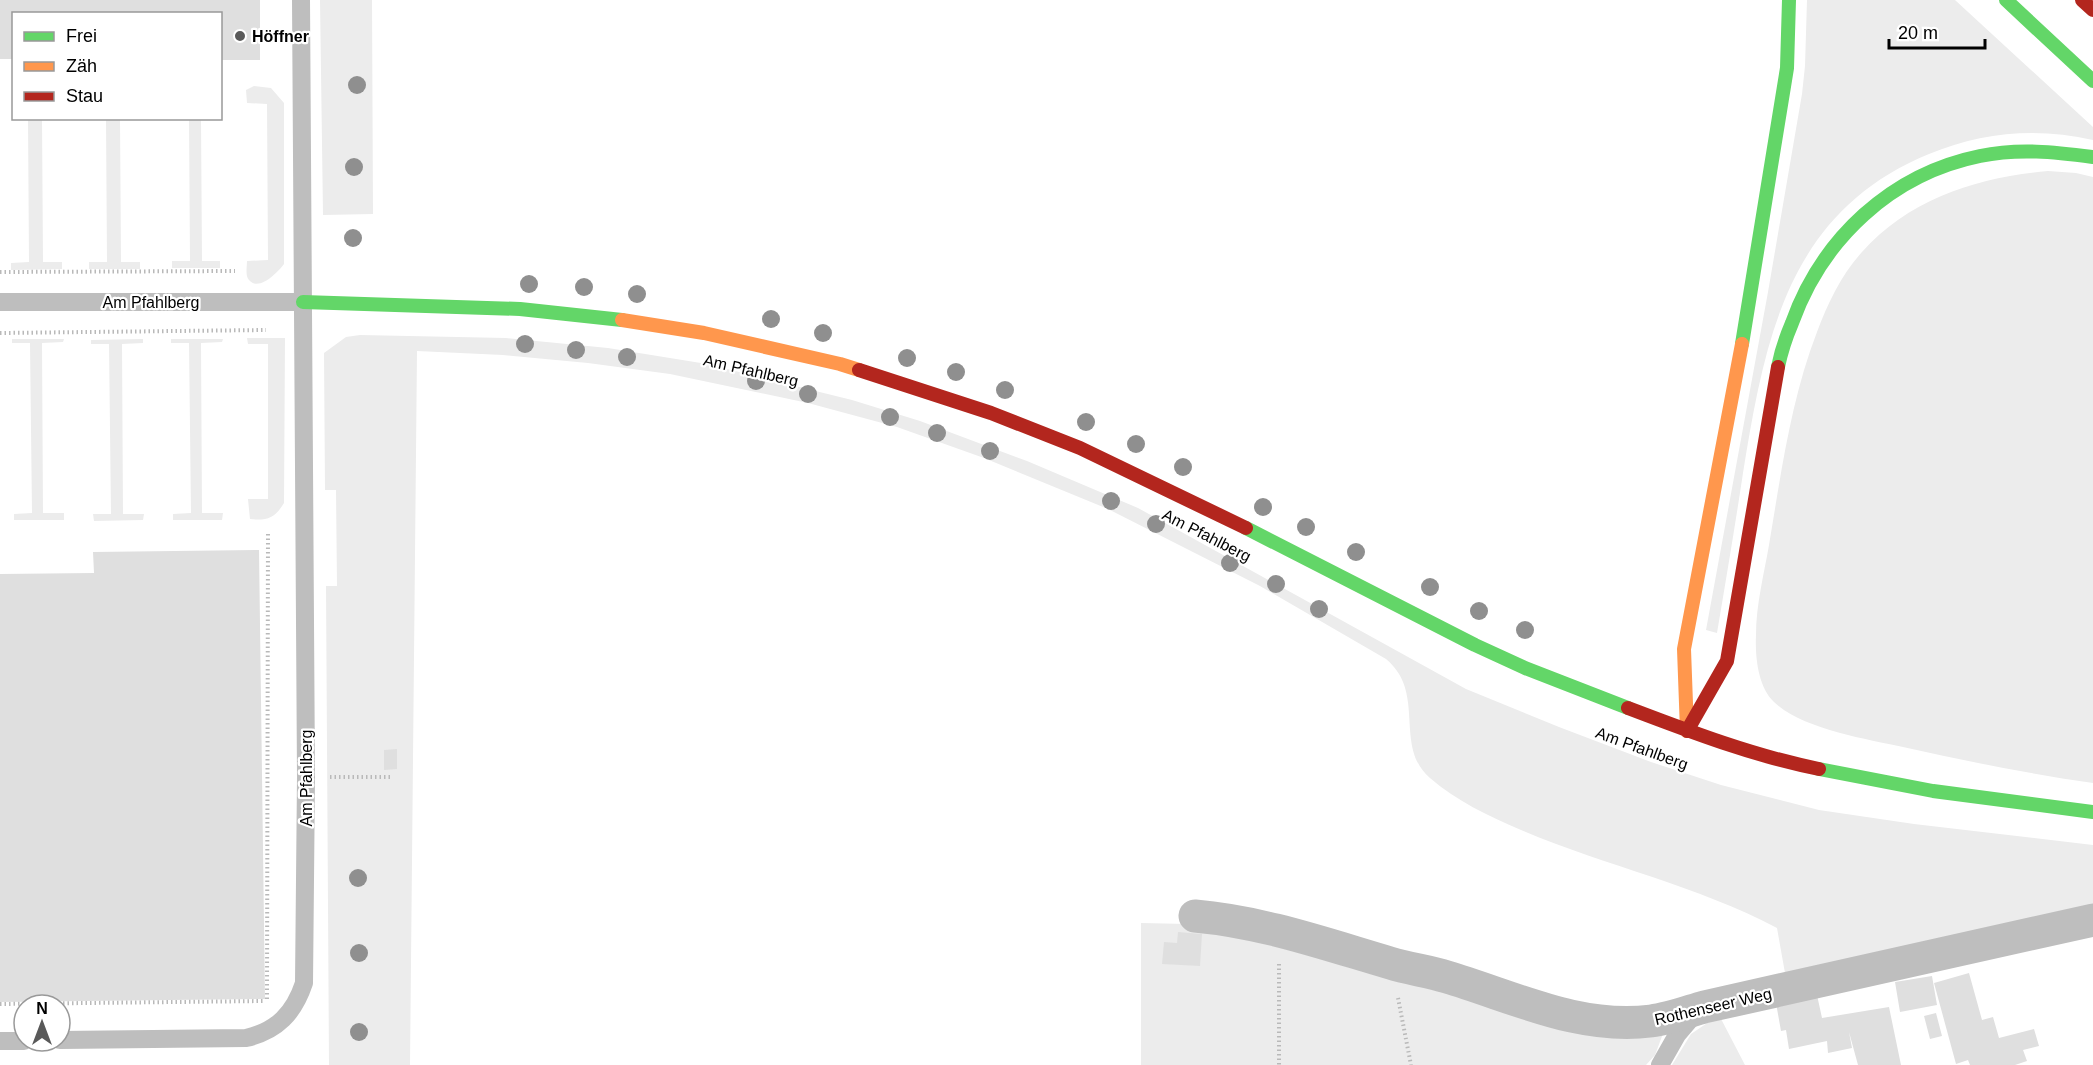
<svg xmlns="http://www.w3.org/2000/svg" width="2093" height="1065" viewBox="0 0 2093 1065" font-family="Arial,sans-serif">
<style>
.green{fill:#ececec}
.building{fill:#dfdfdf}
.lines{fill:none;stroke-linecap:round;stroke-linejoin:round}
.path{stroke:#b9b9b9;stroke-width:4;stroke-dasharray:1.5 3;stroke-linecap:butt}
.lane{stroke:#bebebe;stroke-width:18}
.street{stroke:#bebebe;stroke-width:33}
.fast{stroke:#63d668;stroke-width:14}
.slow{stroke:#ff974d;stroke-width:14}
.jam{stroke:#b3261e;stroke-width:14}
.tree{fill:#8f8f8f}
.poi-dot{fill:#595959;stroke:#fff;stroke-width:2}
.labels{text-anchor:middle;stroke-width:4.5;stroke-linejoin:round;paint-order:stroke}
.poi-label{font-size:16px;font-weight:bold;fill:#000;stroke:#fff;text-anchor:start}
.street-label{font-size:16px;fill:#000;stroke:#fff}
</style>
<rect width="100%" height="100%" fill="#fff"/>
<!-- green -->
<path class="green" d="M 320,0 L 372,0 L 373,214 L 323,215 Z
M 1807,0 L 1955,0 L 2093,127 L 2093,140 C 2038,127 1981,132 1929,154 C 1788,212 1765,338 1743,473 C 1735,526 1726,580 1717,633 L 1706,630 L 1768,292 L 1802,94 L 1805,66 Z
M 254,86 L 271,88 L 284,103 L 284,264 C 278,272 259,292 249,280 C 245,276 247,266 247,261 L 268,260 L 267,104 L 247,103 L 246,90 Z
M 28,119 L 42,119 L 43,262 L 62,262 L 62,269 L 11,270 L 11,263 L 29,262 Z
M 106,119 L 120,119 L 121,262 L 140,262 L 140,269 L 89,269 L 89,262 L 107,262 Z
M 189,119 L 201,119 L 202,261 L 220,261 L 220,268 L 172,268 L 172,261 L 190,261 Z
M 2048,171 L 2076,173 L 2093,177 L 2093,783 C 2029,774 1966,761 1903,747 C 1866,739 1802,729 1774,702 C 1758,687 1755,657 1756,635 C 1756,605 1764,574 1769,545 C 1781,474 1791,399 1817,332 C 1828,303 1841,275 1862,252 C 1910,198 1979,177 2048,171 Z
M 360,335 L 506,338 L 608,348 L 707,364 L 852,400 L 920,421 L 1027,461 L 1138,508 L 1466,689 L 1559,727 L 1651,762 L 1721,785 L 1819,810 L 1914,824 L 2093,845 L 2093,910 L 1785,973 L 1777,928 C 1696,885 1605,866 1521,830 C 1489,816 1456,801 1430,778 C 1393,746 1427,693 1386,659 L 1260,586 L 1108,509 L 984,458 L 897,427 L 808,403 L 670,374 L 588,363 L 503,355 L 417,351 L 410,1065 L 329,1065 L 326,586 L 337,586 L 336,490 L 325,490 L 324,353 L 346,337 Z
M 247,338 L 285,338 L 284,503 C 275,518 267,521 250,519 L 248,499 L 268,499 L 268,344 L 248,344 Z
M 12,339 L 64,339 L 63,342 L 42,343 L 43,513 L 64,513 L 64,520 L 14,520 L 14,514 L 32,513 L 30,343 L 12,343 Z
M 143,339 L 143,343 L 122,344 L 123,514 L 144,514 L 143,520 L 94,521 L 93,514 L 111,514 L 109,344 L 91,344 L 91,340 Z
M 171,339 L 223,339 L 222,342 L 201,343 L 202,513 L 223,513 L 222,520 L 173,520 L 173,514 L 191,513 L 189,343 L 171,343 Z
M 1141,923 L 1235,925 L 1664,1031 L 1655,1055 L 1646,1065 L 1141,1065 Z
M 1719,1015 L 1745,1065 L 1672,1065 L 1691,1034 Z"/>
<!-- building -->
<path class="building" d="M 0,0 L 260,0 L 260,60 L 220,60 L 220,14 L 14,14 L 14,59 L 0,59 Z
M 259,550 L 265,999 L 0,1002 L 0,574 L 94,573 L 93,552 Z
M 397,749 L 397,769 L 384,770 L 384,750 Z
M 1178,932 L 1202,934 L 1200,966 L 1162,964 L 1164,942 L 1177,943 Z
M 1969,973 L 1982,1020 L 1993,1017 L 1999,1038 L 2034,1029 L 2039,1046 L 2023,1050 L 2027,1061 L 2015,1065 L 1970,1065 L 1968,1060 L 1956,1064 L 1934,983 Z
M 1932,976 L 1937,1005 L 1900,1012 L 1895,982 Z
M 1817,995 L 1822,1018 L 1889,1007 L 1901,1065 L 1858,1065 L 1849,1032 L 1852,1048 L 1828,1053 L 1827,1041 L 1789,1049 L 1786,1030 L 1781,1031 L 1776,1003 Z
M 1936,1013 L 1942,1036 L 1930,1039 L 1924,1016 Z"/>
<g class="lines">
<!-- path -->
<path class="path" d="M 0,272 L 235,271
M 0,333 L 266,330
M 330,777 L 392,777
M 1279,964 L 1279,1065
M 1398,998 L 1411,1065
M 267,999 L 268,532
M 0,1004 L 264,1001"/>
<!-- lane -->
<path class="lane" d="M 0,302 L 303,302
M 60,1040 L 246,1038 C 277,1031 294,1013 304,983 L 306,777 L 301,0
M 0,1041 L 24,1041
M 1660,1065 L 1677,1035 L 1694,1015"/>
<!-- street -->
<path class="street" d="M 1195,916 C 1263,922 1325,944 1390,963 C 1409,969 1428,971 1447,977 C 1514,997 1579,1030 1651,1021 C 1668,1019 1687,1012 1704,1007 L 2093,920"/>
<!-- fast -->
<path class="fast" d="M 2006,0 L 2093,81
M 303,302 L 520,309 L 622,320
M 1742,344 L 1787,68 L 1789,0
M 1778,367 C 1781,352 1786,337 1792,323 C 1822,239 1891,174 1980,156 C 2018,148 2055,152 2093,157
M 1246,528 L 1475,645 L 1525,668 L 1628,708
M 1819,769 L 1933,791 L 2093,812"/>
<!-- slow -->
<path class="slow" d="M 622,320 L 704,333 L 840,364 L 859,370
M 1687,731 L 1684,649 L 1742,344"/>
<!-- jam -->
<path class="jam" d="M 2082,0 L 2093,10
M 859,370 L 991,413 L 1080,448 L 1246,528
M 1628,708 C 1691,732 1754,756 1819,769
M 1687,731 L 1727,661 L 1778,367"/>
</g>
<!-- trees -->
<g class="tree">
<circle cx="357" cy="85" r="9"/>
<circle cx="354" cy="167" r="9"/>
<circle cx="353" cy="238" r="9"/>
<circle cx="529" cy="284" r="9"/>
<circle cx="584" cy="287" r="9"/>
<circle cx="637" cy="294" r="9"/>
<circle cx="771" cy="319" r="9"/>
<circle cx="823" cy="333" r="9"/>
<circle cx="525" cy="344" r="9"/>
<circle cx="576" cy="350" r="9"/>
<circle cx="627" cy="357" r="9"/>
<circle cx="907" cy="358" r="9"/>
<circle cx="956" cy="372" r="9"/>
<circle cx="756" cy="381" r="9"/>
<circle cx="1005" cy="390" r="9"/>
<circle cx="808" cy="394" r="9"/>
<circle cx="890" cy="417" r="9"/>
<circle cx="1086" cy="422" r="9"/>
<circle cx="937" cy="433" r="9"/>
<circle cx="1136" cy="444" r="9"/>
<circle cx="990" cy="451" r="9"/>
<circle cx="1183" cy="467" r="9"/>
<circle cx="1111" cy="501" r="9"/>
<circle cx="1263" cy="507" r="9"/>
<circle cx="1156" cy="524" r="9"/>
<circle cx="1306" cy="527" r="9"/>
<circle cx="1356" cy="552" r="9"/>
<circle cx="1230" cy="563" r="9"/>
<circle cx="1276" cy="584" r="9"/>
<circle cx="1430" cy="587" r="9"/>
<circle cx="1319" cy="609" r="9"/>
<circle cx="1479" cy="611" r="9"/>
<circle cx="1525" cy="630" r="9"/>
<circle cx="358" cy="878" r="9"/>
<circle cx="359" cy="953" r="9"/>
<circle cx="359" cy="1032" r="9"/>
</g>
<!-- markers -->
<circle class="poi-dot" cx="240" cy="36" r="6"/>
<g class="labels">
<!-- poi labels -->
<g class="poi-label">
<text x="252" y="42">Höffner</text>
</g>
<!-- street labels -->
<g class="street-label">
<text x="151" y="308">Am Pfahlberg</text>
<text transform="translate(751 370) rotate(13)" y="6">Am Pfahlberg</text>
<text transform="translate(1207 535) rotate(27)" y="6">Am Pfahlberg</text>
<text transform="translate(1642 748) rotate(20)" y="6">Am Pfahlberg</text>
<text transform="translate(306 778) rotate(-90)" y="6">Am Pfahlberg</text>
<text transform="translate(1713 1006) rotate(-13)" y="6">Rothenseer Weg</text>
</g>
</g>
<!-- legend -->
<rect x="12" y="12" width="210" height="108" fill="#ffffff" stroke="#999999" stroke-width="1.5"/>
<rect x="24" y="32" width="30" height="9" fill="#63d668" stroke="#999999" stroke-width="1.5"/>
<text x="66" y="42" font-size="18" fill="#000000">Frei</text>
<rect x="24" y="62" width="30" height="9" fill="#ff974d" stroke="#999999" stroke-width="1.5"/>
<text x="66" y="72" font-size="18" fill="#000000">Zäh</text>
<rect x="24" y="92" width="30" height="9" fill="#b3261e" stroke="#999999" stroke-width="1.5"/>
<text x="66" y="102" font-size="18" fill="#000000">Stau</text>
<!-- north arrow -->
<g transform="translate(42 1023)"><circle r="28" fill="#ffffff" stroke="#999999" stroke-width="1.5"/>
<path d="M0-4.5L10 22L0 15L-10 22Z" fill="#595959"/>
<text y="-9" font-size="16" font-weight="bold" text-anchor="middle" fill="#000000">N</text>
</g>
<!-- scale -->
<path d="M1889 39v9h96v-9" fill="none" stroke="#000000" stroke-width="3"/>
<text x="1898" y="39" font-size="18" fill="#000000" stroke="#ffffff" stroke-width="4.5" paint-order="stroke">20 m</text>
</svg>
